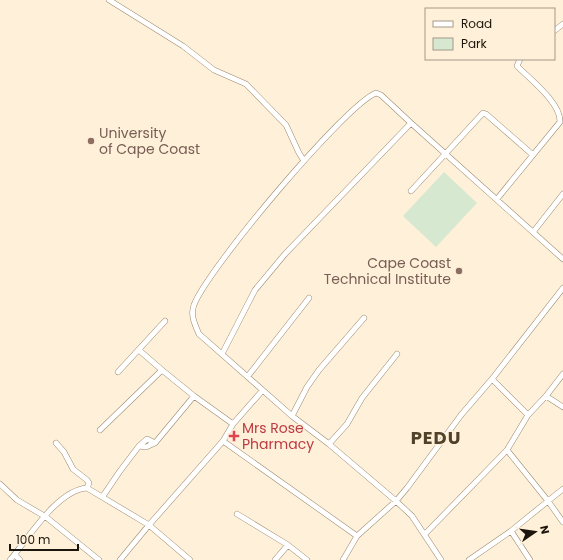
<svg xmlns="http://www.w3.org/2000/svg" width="563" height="560" viewBox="0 0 563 560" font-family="Poppins,sans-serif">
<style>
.green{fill:#d6e8cf}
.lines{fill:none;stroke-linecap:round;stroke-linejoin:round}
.minor-casing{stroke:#9a896f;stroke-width:6}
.minor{stroke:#fff;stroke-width:5}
.education-dot{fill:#8d6e63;stroke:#fff0d9;stroke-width:1.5}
.health-dot{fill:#e0444e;stroke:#fff0d9;stroke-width:1.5}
.labels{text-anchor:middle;stroke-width:3;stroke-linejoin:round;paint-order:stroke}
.education-label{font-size:14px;fill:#785e54;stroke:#fff0d9;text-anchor:start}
.health-label{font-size:14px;fill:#be3a42;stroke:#fff0d9;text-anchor:start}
.district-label{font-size:18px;font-weight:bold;letter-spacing:1px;fill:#504129;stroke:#fff0d9}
</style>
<rect width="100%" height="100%" fill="#fff0d9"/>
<!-- green -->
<path class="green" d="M 444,172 L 477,203 L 436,247 L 403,216 Z"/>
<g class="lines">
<defs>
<path id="minor" d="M 109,0 L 183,46 L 214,70 L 246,84 L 286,125 L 299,153 L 304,161
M 554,31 L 563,24
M 411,191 L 483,113 L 486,114 L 533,155
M 497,199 L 560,122 C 561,103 531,80 517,66 L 520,59
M 534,231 L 563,194
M 140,351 L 162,370
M 222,354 L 255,290 L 285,254 L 411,123
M 118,372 L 165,321
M 248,376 L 309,298
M 492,379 L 461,415 L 407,488 L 396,501 L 329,444 L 292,416 L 199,334 C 195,325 190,315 194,305 C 206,271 345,105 376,93 L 381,95 L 411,123 L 563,259
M 546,396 L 563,407
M 528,415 L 546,396 L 563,374
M 292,416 L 307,387 L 319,370 L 364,318
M 100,430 L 162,370 L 194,396
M 223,441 L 357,536
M 56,443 L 64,452 L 73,469 L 87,480 L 89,483 L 87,488
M 329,444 L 347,424 L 362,398 L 397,354
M 139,446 L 147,439 L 155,443
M 507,450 L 548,501 L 563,489
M 0,484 L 17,500 L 46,517 L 99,560
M 103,496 L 120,471 L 139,446 L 146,447 L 155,443 L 194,396 L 233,424
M 237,514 L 288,545
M 511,531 L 548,501 L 563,522
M 425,534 L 507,450 L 528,415 L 492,379 L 563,288
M 15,555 L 20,560
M 10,560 C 28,539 57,490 87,488 L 149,525 L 190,560
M 120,560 L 149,525 L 223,441 L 233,424 L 262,391
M 275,560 L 288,545 L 307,560
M 343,560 L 357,536 L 396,501 L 412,516 L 441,560
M 469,560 L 511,531 L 530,560"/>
</defs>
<!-- minor casing -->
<use href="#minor" class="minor-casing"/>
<!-- minor -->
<use href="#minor" class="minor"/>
</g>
<!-- markers -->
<g class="education-dot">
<circle cx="91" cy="141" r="4"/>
<circle cx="459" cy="271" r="4"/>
</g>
<path class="health-dot" d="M232 430h4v4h4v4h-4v4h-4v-4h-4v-4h4z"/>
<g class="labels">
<!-- education labels -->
<g class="education-label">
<text x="99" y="138">University<tspan x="99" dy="16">of Cape Coast</tspan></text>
<text x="451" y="268" text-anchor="end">Cape Coast<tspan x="451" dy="16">Technical Institute</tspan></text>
</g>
<!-- health labels -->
<g class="health-label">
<text x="242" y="433">Mrs Rose<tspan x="242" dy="16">Pharmacy</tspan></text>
</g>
<!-- district labels -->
<g class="district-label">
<text x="436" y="444">PEDU</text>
</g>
</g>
<!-- legend -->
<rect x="425" y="8" width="130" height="52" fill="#fff0d9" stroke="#a49887"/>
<rect x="433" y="21" width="20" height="6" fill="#ffffff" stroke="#a49887"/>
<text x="461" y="28" font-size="12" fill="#1b150b">Road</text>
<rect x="433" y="38" width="20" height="12" fill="#d6e8cf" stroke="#a49887"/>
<text x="461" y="48" font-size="12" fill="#1b150b">Park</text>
<!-- north arrow -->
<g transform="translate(535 532) rotate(77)" stroke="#fff0d9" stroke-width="3" paint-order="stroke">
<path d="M0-3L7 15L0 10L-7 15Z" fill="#1b150b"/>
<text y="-6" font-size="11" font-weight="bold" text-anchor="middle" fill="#1b150b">N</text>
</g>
<!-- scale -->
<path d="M10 544v6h68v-6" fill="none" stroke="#1b150b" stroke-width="2"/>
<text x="16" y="544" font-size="12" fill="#1b150b" stroke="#fff0d9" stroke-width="3" paint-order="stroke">100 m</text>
</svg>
